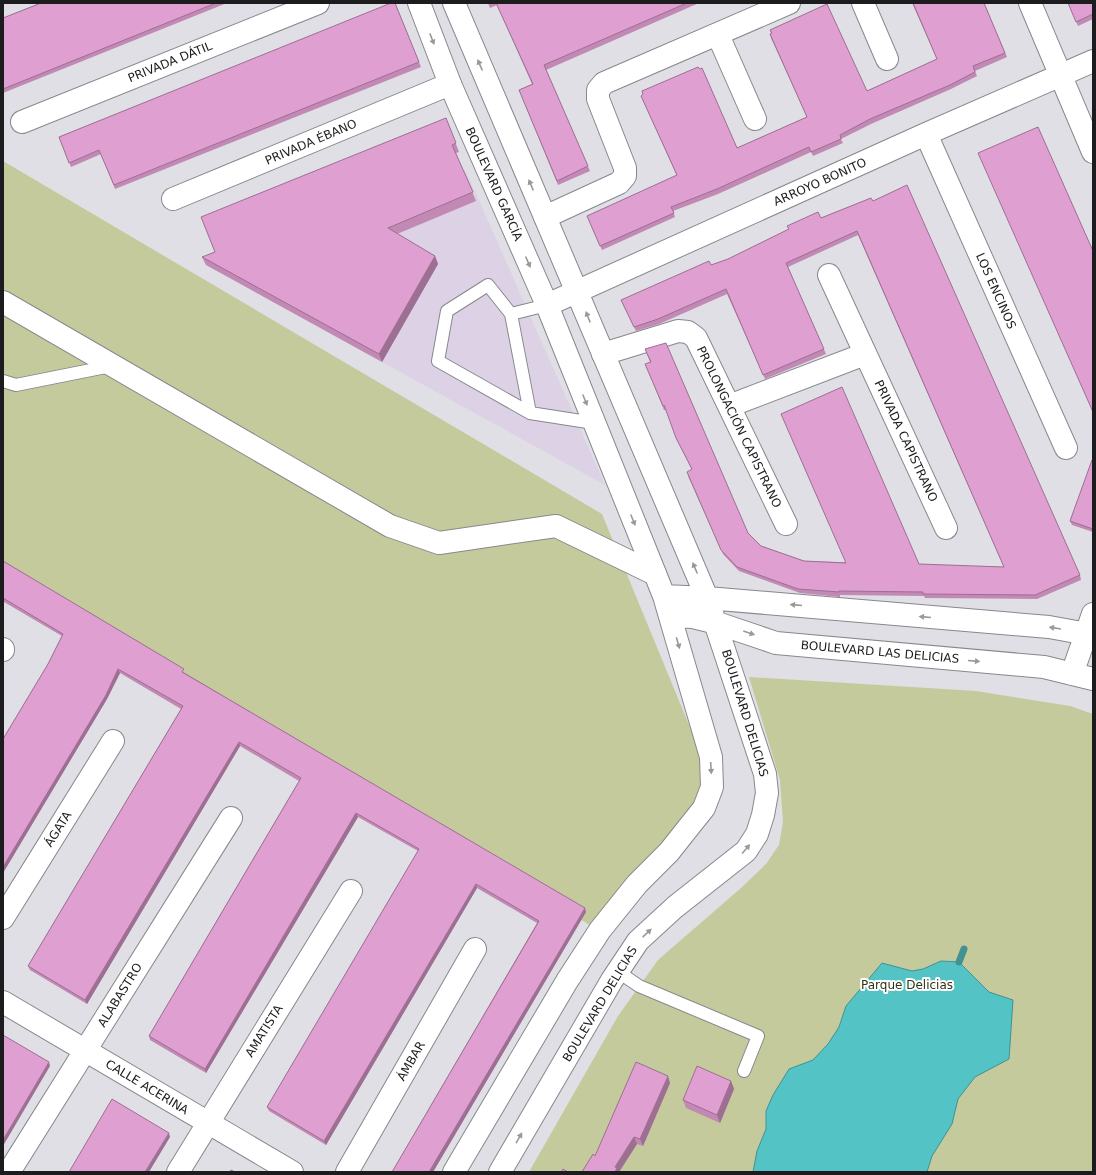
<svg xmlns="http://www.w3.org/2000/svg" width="1096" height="1175" viewBox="0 0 1096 1175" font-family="'DejaVu Sans',sans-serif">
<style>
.commercial{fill:#ddd1e5}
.green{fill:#c4ca9c}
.water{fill:#53c3c5;stroke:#429193}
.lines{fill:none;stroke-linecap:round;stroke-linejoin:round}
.stream{stroke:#429193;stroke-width:7}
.lane-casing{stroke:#87888d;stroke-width:14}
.street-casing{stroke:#87888d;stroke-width:24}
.secondary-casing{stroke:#87888d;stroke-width:24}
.lane{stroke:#fff;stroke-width:12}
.street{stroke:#fff;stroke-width:22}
.secondary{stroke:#fff;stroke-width:22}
.wall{fill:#c189b4}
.shaded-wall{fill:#9d6f92}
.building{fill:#e09fd1;stroke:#9d6f92}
.oneway{fill:#99999a}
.labels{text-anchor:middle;stroke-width:4;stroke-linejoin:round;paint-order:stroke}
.street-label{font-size:12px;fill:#1c1c1e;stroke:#fff}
.park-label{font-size:12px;fill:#303311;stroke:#fff}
</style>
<rect width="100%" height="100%" fill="#dfdfe5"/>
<!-- commercial -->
<path class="commercial" d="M 465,169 L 605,485 L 206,265 Z"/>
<!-- green -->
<path class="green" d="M 3,161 L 602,514 L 715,788 L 608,936 L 3,570 Z
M 749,677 L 976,691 L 1070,706 L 1093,714 L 1093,1172 L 529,1172 L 618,1016 L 658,960 L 741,888 L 766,864 L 779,845 L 783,822 L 780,780 Z"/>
<!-- water -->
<path class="water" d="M 941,961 L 959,962 L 989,992 L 1013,1000 L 1009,1059 L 975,1077 L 958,1099 L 952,1124 L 932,1156 L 927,1172 L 753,1172 L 757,1151 L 766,1129 L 766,1111 L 773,1095 L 789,1069 L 813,1060 L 828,1044 L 839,1027 L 846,1006 L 882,963 L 912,971 L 923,969 Z"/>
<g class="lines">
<!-- stream -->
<path class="stream" d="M 959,962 L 964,949"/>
<defs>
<path id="lane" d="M 547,305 L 511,314 L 488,285 L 447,311 L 438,361 L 530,413 L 594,423
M 511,314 L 530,413
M 3,381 L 16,385 L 111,366
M 617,971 L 639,986 L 758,1036 L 744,1071"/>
<path id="street" d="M 863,3 L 887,59
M 1030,3 L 1093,152
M 718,35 L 755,119
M 22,122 L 318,3
M 926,134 L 1066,448
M 173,199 L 450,84
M 545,217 L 619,183 L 625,176 L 625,168 L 598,99 L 598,90 L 604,83 L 789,3
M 829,275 L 946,528
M 3,302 L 390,526 L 439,543 L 556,526 L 655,574
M 547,305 L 926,134 L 1093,61
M 603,354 L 678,331 L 688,332 L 696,338 L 786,524
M 729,406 L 865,354
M 3,650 L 3,649
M 3,918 L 113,741
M 9,1172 L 231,818
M 178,1172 L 351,891
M 347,1172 L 475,949"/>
<path id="secondary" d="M 419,3 L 450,84 L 547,305 L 664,596 L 711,757 L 712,787 L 704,808 L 692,823 L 669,852 L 637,884 L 600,930 L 567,981 L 454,1172
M 454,3 L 707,598 L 765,774 L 767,793 L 763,815 L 757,834 L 746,851 L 675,907 L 638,941 L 612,980 L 500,1172
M 664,596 L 707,598 L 1049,627 L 1093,635
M 670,616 L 693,617 L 717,623 L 776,643 L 1044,667 L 1093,679
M 1072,674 L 1093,614
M 3,1002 L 292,1172"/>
</defs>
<!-- lane casing -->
<use href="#lane" class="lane-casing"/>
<!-- street casing -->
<use href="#street" class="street-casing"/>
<!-- secondary casing -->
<use href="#secondary" class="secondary-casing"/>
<!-- lane -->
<use href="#lane" class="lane"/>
<!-- street -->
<use href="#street" class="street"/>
<!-- secondary -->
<use href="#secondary" class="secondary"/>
</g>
<!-- wall -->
<path class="wall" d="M 41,3 L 227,3 L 3,93 L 3,18 Z
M 395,3 L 421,67 L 115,189 L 101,154 L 71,167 L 59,137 Z
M 488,3 L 516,3 L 517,4 L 520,3 L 699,3 L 546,70 L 590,171 L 558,185 L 519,90 L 532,84 L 497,5 L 490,8 Z
M 912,3 L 984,3 L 1007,57 L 975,71 L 977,76 L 951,89 L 871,124 L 841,139 L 843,143 L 813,156 L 811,152 L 718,194 L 673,211 L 675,217 L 602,250 L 587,216 L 677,176 L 643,100 L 641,96 L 643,95 L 642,91 L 737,148 L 807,117 L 771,38 L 770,34 L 771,33 L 770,30 L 867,91 L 937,59 Z
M 1068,3 L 1093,3 L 1093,19 L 1078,26 Z
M 446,118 L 459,152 L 456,153 L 476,201 L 397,234 L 435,256 L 438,264 L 382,362 L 206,265 L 202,257 L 215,252 Z
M 871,198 L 1080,575 L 1081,580 L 1037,599 L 925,598 L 924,596 L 840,595 L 840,597 L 800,593 L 739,571 L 723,554 L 688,476 L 692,470 L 678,442 L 666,410 L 664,410 L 647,368 L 650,362 L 645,349 L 748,533 L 761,546 L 804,561 L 1004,567 L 858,235 L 788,267 L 826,354 L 765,379 L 727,294 L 659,324 L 636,331 L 621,300 L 728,259 L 789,229 L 787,226 L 821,218 Z
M 1093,460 L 1093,532 L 1072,525 L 1070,521 Z
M 3,561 L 185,673 L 586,912 L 433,1172 L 392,1172 L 537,923 L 477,888 L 326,1145 L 269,1111 L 267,1107 L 418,851 L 358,817 L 206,1073 L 150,1040 L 149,1036 L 299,781 L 240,746 L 87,1004 L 30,970 L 28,966 L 181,709 L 120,673 L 107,699 L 3,873 L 3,739 L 48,664 L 62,636 L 4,602 L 3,604 Z
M 731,1081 L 734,1089 L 720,1123 L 686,1108 L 683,1100 Z
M 670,1083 L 643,1146 L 637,1144 L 619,1172 L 582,1172 L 595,1156 Z"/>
<!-- shaded-wall -->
<path class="shaded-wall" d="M 435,256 L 438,264 L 382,362 L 379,354 Z
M 118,669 L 120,673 L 107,699 L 3,873 L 3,867 Z
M 239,742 L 240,746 L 87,1004 L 85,1000 Z
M 356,813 L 358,817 L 206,1073 L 205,1069 Z
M 476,884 L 477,888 L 326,1145 L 324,1141 Z
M 585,908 L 586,912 L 433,1172 L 429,1172 Z
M 49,1062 L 50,1066 L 3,1146 L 3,1140 Z
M 668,1076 L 670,1083 L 643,1146 L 640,1139 Z
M 731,1081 L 734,1089 L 720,1123 L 717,1115 Z
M 169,1133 L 170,1137 L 149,1172 L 145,1172 Z
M 634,1137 L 637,1144 L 619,1172 L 615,1172 L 615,1167 Z"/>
<!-- building -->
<path class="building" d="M 41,3 L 216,3 L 3,89 L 3,18 Z
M 391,3 L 395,3 L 419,62 L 114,185 L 99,150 L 69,163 L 59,137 Z
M 496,3 L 516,3 L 517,4 L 520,3 L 687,3 L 544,65 L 588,166 L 557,181 L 519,90 L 533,84 Z
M 913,3 L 984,3 L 1005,53 L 973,66 L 975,72 L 950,85 L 870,119 L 840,135 L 841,139 L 811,152 L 809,147 L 717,189 L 671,207 L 674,213 L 600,246 L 587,216 L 677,175 L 641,96 L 643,94 L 642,91 L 698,67 L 700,69 L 702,68 L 737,148 L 807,117 L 770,34 L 772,33 L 770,30 L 827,4 L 867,91 L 937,59 Z
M 1068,3 L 1093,3 L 1093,14 L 1076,22 Z
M 446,118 L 456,143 L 452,145 L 473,192 L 388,228 L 435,256 L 379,354 L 202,257 L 215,252 L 201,217 Z
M 1038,127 L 1093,251 L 1093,412 L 978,153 Z
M 907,185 L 1080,575 L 1035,595 L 923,594 L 923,592 L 839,591 L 839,592 L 798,589 L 737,567 L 721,550 L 687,472 L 692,469 L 676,438 L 664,405 L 663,406 L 645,364 L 651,362 L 645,349 L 666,343 L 748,533 L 761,546 L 804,561 L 846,563 L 781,414 L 842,387 L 919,564 L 1004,567 L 857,231 L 786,263 L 824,349 L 763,375 L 726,289 L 658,319 L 634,327 L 621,300 L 709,261 L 711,265 L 728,259 L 789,229 L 787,226 L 818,212 L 821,218 L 871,198 L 873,201 Z
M 1092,460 L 1093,460 L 1093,529 L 1070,521 Z
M 3,561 L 184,669 L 182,672 L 585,908 L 429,1172 L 392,1172 L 539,921 L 476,884 L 324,1141 L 267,1107 L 419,849 L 356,813 L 205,1069 L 149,1036 L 301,778 L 239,742 L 85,1000 L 28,966 L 183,706 L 118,669 L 106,695 L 3,867 L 3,739 L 48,664 L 63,634 L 3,598 Z
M 3,1035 L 49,1062 L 3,1140 Z
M 636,1062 L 668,1076 L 640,1139 L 634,1137 L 615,1167 L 617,1168 L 615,1172 L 582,1172 L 593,1154 L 595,1156 Z
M 697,1066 L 731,1081 L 717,1115 L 683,1100 Z
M 112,1099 L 169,1133 L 145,1172 L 69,1172 Z
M 563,1169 L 568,1172 L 561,1172 Z
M 231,1170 L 235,1172 L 230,1172 Z"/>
<!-- one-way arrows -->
<defs><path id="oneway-solid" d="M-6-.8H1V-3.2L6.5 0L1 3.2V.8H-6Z"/></defs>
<g class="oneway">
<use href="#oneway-solid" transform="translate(432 39) rotate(69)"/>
<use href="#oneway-solid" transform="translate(480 65) rotate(-113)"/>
<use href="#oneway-solid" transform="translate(531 185) rotate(-113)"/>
<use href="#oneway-solid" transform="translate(528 262) rotate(66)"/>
<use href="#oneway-solid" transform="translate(588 317) rotate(-112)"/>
<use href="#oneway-solid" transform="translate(585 400) rotate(68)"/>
<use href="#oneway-solid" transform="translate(633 520) rotate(68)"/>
<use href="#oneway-solid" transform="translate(695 568) rotate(-113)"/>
<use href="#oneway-solid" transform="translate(796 605) rotate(-175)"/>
<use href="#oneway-solid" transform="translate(925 617) rotate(-175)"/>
<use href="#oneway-solid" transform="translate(1055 628) rotate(-171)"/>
<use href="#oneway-solid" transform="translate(749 633) rotate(19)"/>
<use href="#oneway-solid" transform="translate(678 643) rotate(74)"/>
<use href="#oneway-solid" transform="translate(974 661) rotate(5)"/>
<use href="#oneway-solid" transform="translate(711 768) rotate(87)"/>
<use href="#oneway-solid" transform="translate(746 849) rotate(-50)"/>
<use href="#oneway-solid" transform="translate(647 933) rotate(-43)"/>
<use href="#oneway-solid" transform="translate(519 1138) rotate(-60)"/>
</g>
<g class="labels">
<!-- street labels -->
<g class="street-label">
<text transform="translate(170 62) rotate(-22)" y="4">PRIVADA DÁTIL</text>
<text transform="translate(311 142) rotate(-23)" y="4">PRIVADA ÉBANO</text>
<text transform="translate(820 182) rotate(-24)" y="4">ARROYO BONITO</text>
<text transform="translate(494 184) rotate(66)" y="4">BOULEVARD GARCÍA</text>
<text transform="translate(996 291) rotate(66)" y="4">LOS ENCINOS</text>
<text transform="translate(739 427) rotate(64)" y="4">PROLONGACIÓN CAPISTRANO</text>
<text transform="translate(906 441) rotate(65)" y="4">PRIVADA CAPISTRANO</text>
<text transform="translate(880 652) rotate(5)" y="4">BOULEVARD LAS DELICIAS</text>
<text transform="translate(745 713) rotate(73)" y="4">BOULEVARD DELICIAS</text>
<text transform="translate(58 829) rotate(-58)" y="4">ÁGATA</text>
<text transform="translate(120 995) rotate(-58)" y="4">ALABASTRO</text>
<text transform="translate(600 1004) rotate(-59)" y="4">BOULEVARD DELICIAS</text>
<text transform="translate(264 1031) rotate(-58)" y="4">AMATISTA</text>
<text transform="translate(411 1061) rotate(-60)" y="4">ÁMBAR</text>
<text transform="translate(147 1087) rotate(31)" y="4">CALLE ACERINA</text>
</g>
<!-- park labels -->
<g class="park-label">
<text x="907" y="989">Parque Delicias</text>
</g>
</g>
<!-- border -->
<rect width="1096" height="1175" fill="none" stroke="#1c1c1e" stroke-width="8"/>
</svg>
